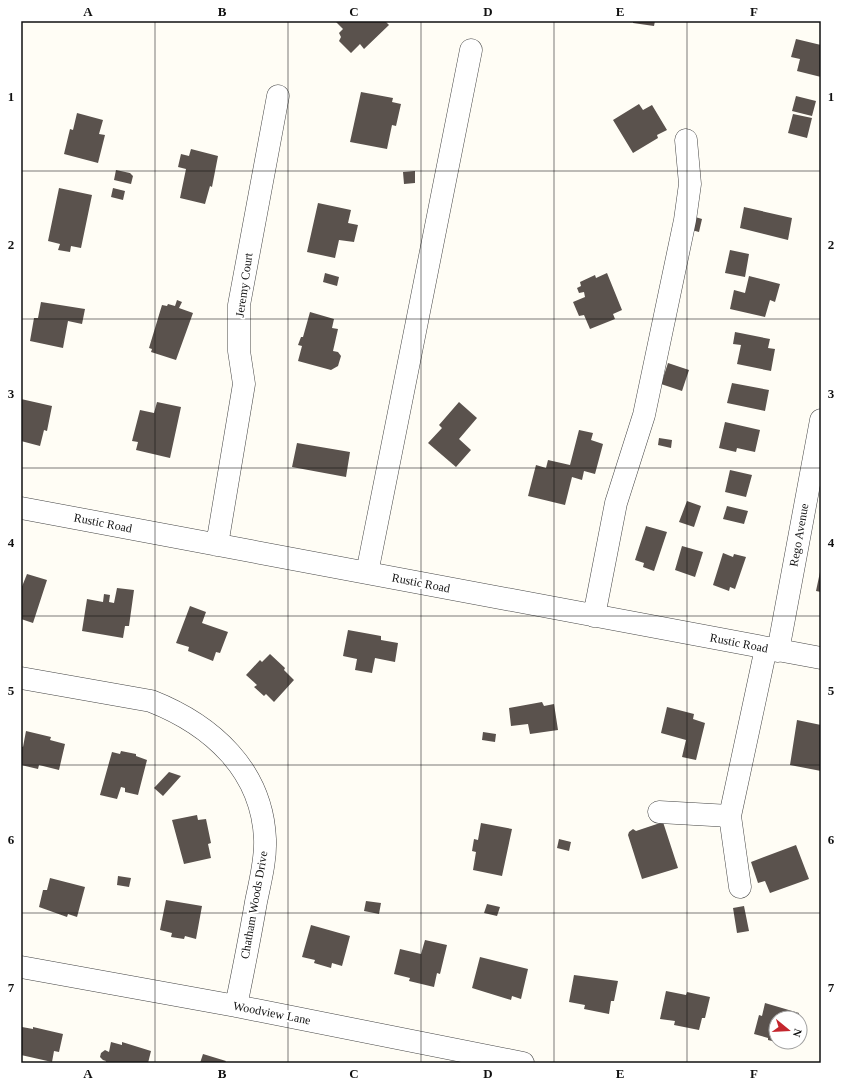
<svg xmlns="http://www.w3.org/2000/svg" width="842" height="1084" viewBox="0 0 842 1084" font-family="'Times New Roman',serif">
<style>
.building{fill:#5a524d}
.lines{fill:none;stroke-linecap:round;stroke-linejoin:round}
.minor-casing{stroke:#444;stroke-width:23}
.minor{stroke:#fff;stroke-width:22}
.grid{fill:none;stroke:#111;stroke-width:1;stroke-opacity:0.55}
.labels{text-anchor:middle;stroke-width:4;stroke-linejoin:round;paint-order:stroke}
.street-label{font-size:12px;fill:#111;stroke:#fff}
.neatline{fill:none;stroke:#111;stroke-width:1.5}
.grid-label{font-size:13px;text-anchor:middle;font-weight:bold;fill:#111}
</style>
<rect width="100%" height="100%" fill="#fffdf5"/>
<!-- building -->
<path class="building" d="M 335,21 L 385,21 L 389,25 L 364,49 L 360,44 L 351,53 L 339,41 L 341,37 L 339,33 L 343,29 Z
M 633,21 L 655,21 L 654,26 L 633,23 Z
M 796,39 L 821,45 L 821,77 L 797,71 L 800,59 L 791,57 Z
M 361,92 L 393,98 L 392,102 L 401,104 L 396,126 L 392,125 L 387,149 L 350,142 Z
M 796,96 L 816,101 L 812,116 L 792,111 Z
M 639,104 L 643,110 L 652,105 L 667,130 L 657,135 L 658,138 L 633,153 L 613,120 Z
M 77,113 L 103,120 L 99,134 L 105,135 L 98,163 L 64,154 L 70,129 L 73,130 Z
M 793,114 L 812,118 L 807,138 L 788,133 Z
M 191,149 L 218,156 L 212,187 L 210,186 L 205,204 L 180,198 L 186,169 L 178,167 L 181,154 L 189,156 Z
M 116,170 L 130,173 L 133,176 L 131,184 L 114,180 Z
M 415,171 L 415,183 L 404,184 L 403,172 Z
M 59,188 L 92,195 L 81,248 L 71,246 L 70,252 L 58,250 L 60,244 L 48,241 Z
M 113,188 L 125,191 L 123,200 L 111,197 Z
M 318,203 L 351,210 L 348,223 L 358,225 L 354,242 L 339,240 L 335,258 L 307,252 Z
M 744,207 L 792,218 L 788,240 L 740,228 Z
M 692,216 L 702,219 L 699,232 L 688,229 Z
M 730,250 L 749,254 L 745,277 L 725,273 Z
M 325,273 L 339,277 L 337,286 L 323,282 Z
M 607,273 L 622,310 L 613,314 L 615,319 L 590,329 L 584,315 L 579,316 L 573,302 L 585,297 L 584,292 L 579,293 L 577,288 L 581,286 L 580,282 L 595,275 L 596,278 Z
M 749,276 L 780,284 L 775,302 L 770,300 L 765,317 L 730,309 L 734,290 L 745,293 Z
M 177,300 L 182,302 L 179,308 L 193,313 L 176,360 L 151,352 L 152,349 L 149,348 L 162,305 L 167,306 L 168,304 L 175,306 Z
M 41,302 L 85,309 L 82,324 L 68,321 L 63,348 L 30,341 L 34,318 L 38,318 Z
M 310,312 L 334,319 L 332,328 L 338,329 L 333,351 L 338,352 L 341,356 L 338,366 L 331,370 L 298,361 L 302,346 L 298,345 L 301,337 L 303,337 Z
M 735,332 L 770,339 L 768,348 L 775,349 L 771,371 L 737,364 L 741,345 L 733,344 Z
M 668,363 L 689,370 L 682,391 L 661,384 Z
M 732,383 L 769,390 L 765,411 L 727,403 Z
M 21,399 L 52,406 L 47,431 L 44,430 L 40,446 L 21,441 Z
M 157,402 L 181,407 L 170,458 L 136,450 L 138,442 L 132,441 L 140,410 L 154,413 Z
M 459,402 L 477,418 L 459,439 L 471,450 L 456,467 L 428,443 L 442,428 L 439,425 Z
M 725,422 L 760,430 L 755,452 L 737,448 L 736,452 L 719,448 Z
M 579,430 L 593,433 L 591,440 L 603,444 L 595,474 L 584,471 L 582,480 L 572,477 L 565,505 L 528,496 L 536,465 L 546,468 L 548,460 L 570,465 Z
M 659,438 L 672,440 L 671,448 L 658,445 Z
M 297,443 L 350,452 L 346,477 L 292,467 Z
M 730,470 L 752,475 L 746,497 L 725,492 Z
M 687,501 L 701,506 L 694,527 L 679,522 Z
M 727,506 L 748,511 L 744,524 L 723,519 Z
M 646,526 L 667,532 L 654,571 L 643,567 L 644,563 L 635,560 Z
M 682,546 L 703,552 L 695,577 L 675,570 Z
M 723,553 L 733,557 L 734,554 L 746,557 L 735,589 L 730,587 L 729,591 L 713,585 Z
M 820,572 L 821,572 L 821,592 L 816,591 Z
M 27,574 L 47,580 L 33,623 L 21,619 L 21,589 Z
M 117,588 L 134,590 L 129,626 L 125,626 L 123,638 L 82,631 L 87,599 L 103,602 L 104,594 L 110,595 L 109,602 L 114,603 Z
M 190,606 L 206,612 L 202,623 L 228,632 L 220,653 L 216,652 L 213,661 L 188,651 L 189,647 L 176,643 Z
M 348,630 L 381,636 L 381,640 L 398,643 L 395,662 L 375,658 L 372,673 L 355,670 L 357,659 L 343,656 Z
M 270,654 L 285,668 L 284,670 L 294,680 L 274,702 L 266,694 L 264,696 L 254,687 L 257,685 L 246,675 L 260,660 L 262,662 Z
M 542,702 L 544,706 L 554,704 L 558,730 L 530,734 L 528,724 L 511,726 L 509,708 Z
M 667,707 L 694,714 L 693,719 L 705,723 L 696,760 L 682,757 L 686,740 L 661,733 Z
M 797,720 L 821,725 L 821,771 L 790,765 Z
M 26,731 L 51,737 L 50,740 L 65,744 L 59,770 L 39,765 L 38,769 L 21,765 L 21,746 L 23,747 Z
M 483,732 L 496,734 L 495,742 L 482,740 Z
M 121,751 L 136,754 L 136,756 L 147,760 L 138,795 L 125,792 L 125,788 L 121,787 L 117,799 L 100,795 L 112,752 L 120,754 Z
M 169,772 L 181,776 L 163,796 L 154,788 Z
M 197,815 L 198,820 L 206,819 L 211,843 L 208,844 L 211,858 L 184,864 L 172,820 Z
M 663,822 L 678,868 L 642,879 L 628,835 L 629,832 L 633,829 L 636,831 Z
M 481,823 L 512,829 L 502,876 L 473,870 L 476,852 L 472,851 L 474,839 L 478,840 Z
M 559,839 L 571,842 L 569,851 L 557,848 Z
M 796,845 L 809,879 L 770,893 L 765,881 L 758,883 L 751,862 Z
M 118,876 L 131,878 L 129,887 L 117,885 Z
M 50,878 L 85,887 L 77,917 L 68,914 L 67,917 L 39,907 L 43,890 L 47,890 Z
M 166,900 L 202,906 L 196,939 L 185,936 L 184,939 L 171,937 L 172,933 L 160,930 Z
M 366,901 L 381,903 L 379,914 L 364,911 Z
M 487,904 L 500,907 L 497,916 L 484,913 Z
M 744,906 L 749,931 L 737,933 L 733,908 Z
M 311,925 L 350,936 L 342,966 L 332,963 L 331,968 L 314,963 L 315,960 L 302,957 Z
M 425,940 L 447,945 L 440,974 L 437,973 L 434,987 L 409,981 L 410,978 L 394,974 L 400,949 L 421,954 Z
M 480,957 L 528,969 L 521,999 L 512,996 L 511,1000 L 472,988 Z
M 574,975 L 618,981 L 614,1001 L 611,1001 L 609,1014 L 584,1009 L 585,1005 L 569,1002 Z
M 666,991 L 686,995 L 687,992 L 710,997 L 705,1018 L 702,1018 L 699,1030 L 674,1025 L 675,1021 L 660,1019 Z
M 765,1003 L 799,1013 L 798,1018 L 776,1018 L 776,1042 L 768,1040 L 768,1038 L 754,1034 L 759,1015 L 762,1016 Z
M 800,1023 L 803,1024 L 800,1032 Z
M 22,1027 L 33,1029 L 33,1027 L 63,1034 L 59,1052 L 54,1051 L 52,1062 L 21,1055 Z
M 111,1042 L 122,1045 L 122,1042 L 151,1051 L 148,1063 L 106,1063 L 106,1061 L 103,1060 L 100,1057 L 101,1053 L 105,1050 L 109,1052 Z
M 203,1054 L 226,1061 L 225,1063 L 200,1063 Z"/>
<g class="lines">
<defs>
<path id="minor" d="M 21,508 L 821,658
M 217,545 L 244,384 L 239,351 L 239,305 L 278,96
M 367,573 L 471,50
M 594,616 L 616,503 L 644,415 L 685,220 L 690,184 L 686,140
M 778,651 L 821,420
M 21,678 L 151,701 C 212,725 262,770 265,839 C 266,860 260,882 256,902 C 250,937 243,972 236,1006
M 659,812 L 730,816 L 766,648
M 730,816 L 740,887
M 21,967 L 236,1006 L 523,1063"/>
</defs>
<!-- minor casing -->
<use href="#minor" class="minor-casing"/>
<!-- minor -->
<use href="#minor" class="minor"/>
</g>
<!-- grid -->
<path class="grid" d="M 155,21 L 155,1063M 288,21 L 288,1063M 421,21 L 421,1063M 554,21 L 554,1063M 687,21 L 687,1063M 21,171 L 821,171M 21,319 L 821,319M 21,468 L 821,468M 21,616 L 821,616M 21,765 L 821,765M 21,913 L 821,913"/>
<g class="labels">
<!-- street labels -->
<g class="street-label">
<text transform="translate(244 285) rotate(-82)" y="4">Jeremy Court</text>
<text transform="translate(103 523) rotate(11)" y="4">Rustic Road</text>
<text transform="translate(799 535) rotate(-80)" y="4">Rego Avenue</text>
<text transform="translate(421 583) rotate(11)" y="4">Rustic Road</text>
<text transform="translate(739 643) rotate(11)" y="4">Rustic Road</text>
<text transform="translate(254 905) rotate(-80)" y="4">Chatham Woods Drive</text>
<text transform="translate(272 1013) rotate(11)" y="4">Woodview Lane</text>
</g>
</g>
<!-- border -->
<rect width="842" height="1084" fill="none" stroke="#ffffff" stroke-width="44"/>
<!-- north arrow -->
<g transform="translate(788 1030) rotate(108)"><circle r="19" fill="#ffffff" stroke="#a0a0a0"/>
<path d="M0-3L7 15L0 10L-7 15Z" fill="#c4262e"/>
<text y="-6" font-size="11" font-weight="bold" text-anchor="middle" fill="#111111">N</text>
</g>
<rect x="22" y="22" width="798" height="1040" class="neatline"/>
<g class="grid-label">
<text x="88" y="16">A</text>
<text x="222" y="16">B</text>
<text x="354" y="16">C</text>
<text x="488" y="16">D</text>
<text x="620" y="16">E</text>
<text x="754" y="16">F</text>
<text x="11" y="101">1</text>
<text x="831" y="101">1</text>
<text x="11" y="249">2</text>
<text x="831" y="249">2</text>
<text x="11" y="398">3</text>
<text x="831" y="398">3</text>
<text x="11" y="547">4</text>
<text x="831" y="547">4</text>
<text x="11" y="695">5</text>
<text x="831" y="695">5</text>
<text x="11" y="844">6</text>
<text x="831" y="844">6</text>
<text x="11" y="992">7</text>
<text x="831" y="992">7</text>
<text x="88" y="1078">A</text>
<text x="222" y="1078">B</text>
<text x="354" y="1078">C</text>
<text x="488" y="1078">D</text>
<text x="620" y="1078">E</text>
<text x="754" y="1078">F</text>
</g>
</svg>
